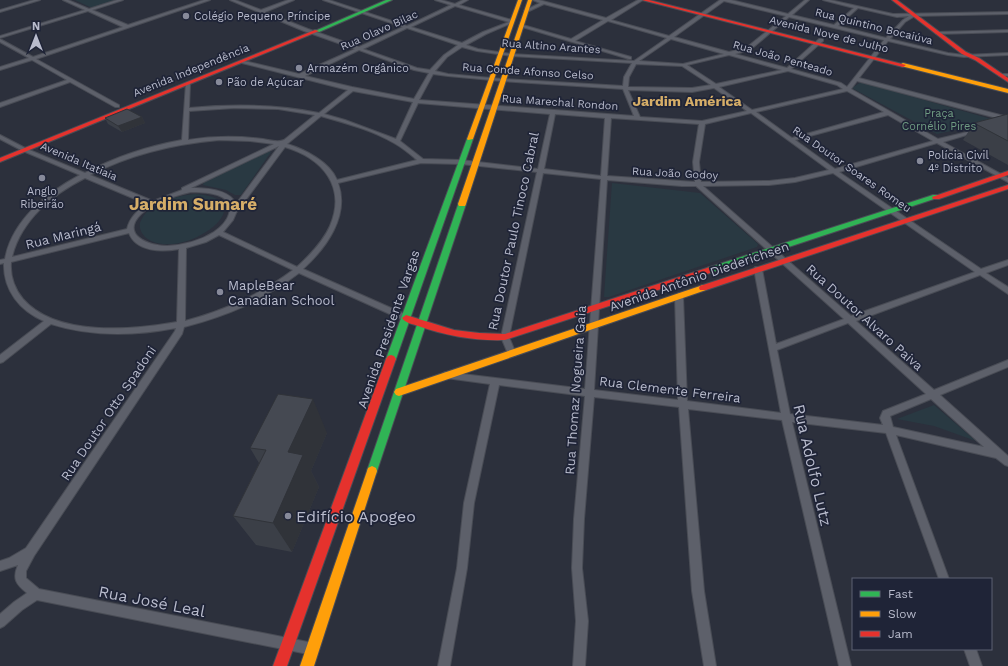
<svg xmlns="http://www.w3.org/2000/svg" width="1008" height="666" viewBox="0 0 1008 666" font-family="'Work Sans',sans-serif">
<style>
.green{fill:#293942}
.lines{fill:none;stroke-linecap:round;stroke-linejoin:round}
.street-casing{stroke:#494c55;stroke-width:2}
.fast-casing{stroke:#494c55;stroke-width:2}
.slow-casing{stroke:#494c55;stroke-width:2}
.jam-casing{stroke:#494c55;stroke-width:2}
.street{fill:#5d606a;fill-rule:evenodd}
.fast{fill:#30b455;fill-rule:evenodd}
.slow{fill:#ff9f0a;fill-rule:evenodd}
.jam{fill:#e5322d;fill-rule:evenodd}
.wall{fill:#3b3f47}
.shaded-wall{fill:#303339}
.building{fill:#454952;stroke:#303339}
.poi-dot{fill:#878a9a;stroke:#1f2437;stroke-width:1.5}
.labels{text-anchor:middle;stroke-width:3.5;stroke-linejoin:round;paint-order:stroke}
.far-poi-label{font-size:11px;fill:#b8bbcc;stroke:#1f2437;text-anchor:start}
.far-street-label{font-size:11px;fill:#b8bbcc;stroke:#1f2437}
.far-park-label{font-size:11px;fill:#6f9c82;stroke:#1f2437}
.street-label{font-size:13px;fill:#b8bbcc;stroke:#1f2437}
.poi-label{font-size:13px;fill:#b8bbcc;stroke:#1f2437;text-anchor:start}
.far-district-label{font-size:14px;font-weight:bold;fill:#d6ae68;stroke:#1f2437}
.near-street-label{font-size:16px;fill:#b8bbcc;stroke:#1f2437}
.near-poi-label{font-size:16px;fill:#b8bbcc;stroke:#1f2437;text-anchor:start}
.district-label{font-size:17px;font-weight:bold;fill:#d6ae68;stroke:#1f2437}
</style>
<rect width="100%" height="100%" fill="#2c303c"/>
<!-- green -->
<path class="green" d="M 75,0 L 117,0 L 92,8 Z
M 861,82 L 998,121 L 937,134 L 852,88 Z
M 269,151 L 271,152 L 241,195 L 235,195 L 226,190 L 203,185 L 204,182 Z
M 612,183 L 700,193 L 758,244 L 757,247 L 609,297 L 604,297 Z
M 195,194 C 271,199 179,266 145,237 C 141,233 139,228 140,223 C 147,202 176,196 195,194 Z
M 934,405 L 976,441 L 934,426 L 897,419 Z"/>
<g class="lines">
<defs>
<path id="street" d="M 34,0 L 40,0 L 0,12 L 0,10 Z
M 63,0 L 68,0 L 89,9 L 117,0 L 123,0 L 92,10 L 128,25 L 204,0 L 210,0 L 36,59 L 119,105 L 119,107 L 115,107 L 70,82 L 0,107 L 0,103 L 67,80 L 32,60 L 0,70 L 0,67 L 29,58 L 0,42 L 0,39 L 33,57 L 123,27 L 88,11 L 0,38 L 0,36 L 85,10 Z
M 230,0 L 235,0 L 261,10 L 288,0 L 294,0 L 265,12 L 308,29 L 359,47 L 403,27 L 323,0 L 329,0 L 407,26 L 451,5 L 435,0 L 441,0 L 455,4 L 463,0 L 468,0 L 459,5 L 512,20 L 514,22 L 486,34 L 466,45 L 478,49 L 511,54 L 634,61 L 667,38 L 608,21 L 575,41 L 631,57 L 631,59 L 629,59 L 519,26 L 523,25 L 571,39 L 603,20 L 544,4 L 527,12 L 524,11 L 540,3 L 533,0 L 539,0 L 606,18 L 638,0 L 643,0 L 611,20 L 669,36 L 720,0 L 731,0 L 788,14 L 805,0 L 809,0 L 792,15 L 834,25 L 854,8 L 823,0 L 830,0 L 893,14 L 1008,12 L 1008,14 L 915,16 L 905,22 L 890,39 L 948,53 L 964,55 L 1008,53 L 1008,55 L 964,57 L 948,55 L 888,41 L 859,78 L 1008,117 L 1008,121 L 857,81 L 851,89 L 938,139 L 980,129 L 980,131 L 943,142 L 1008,178 L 1008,182 L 937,143 L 839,172 L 981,269 L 1008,260 L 1008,265 L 986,273 L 1008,287 L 1008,294 L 980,275 L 856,321 L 934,390 L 1008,360 L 1008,367 L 940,395 L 1008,456 L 1008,466 L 1005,465 L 996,458 L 896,435 L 949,579 L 939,579 L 886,433 L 792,422 L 851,666 L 839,666 L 782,420 L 688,409 L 704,591 L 716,666 L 704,666 L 692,591 L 679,407 L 594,397 L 584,519 L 582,568 L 588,621 L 585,666 L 573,666 L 576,621 L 572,568 L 574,519 L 585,396 L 499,385 L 474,503 L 467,568 L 450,666 L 438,666 L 457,568 L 464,503 L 490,384 L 446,378 L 443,377 L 442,375 L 443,373 L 446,372 L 585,389 L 601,179 L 543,173 L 509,337 L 516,354 L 515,356 L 509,356 L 501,337 L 537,172 L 461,164 L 421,163 L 338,183 C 350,216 326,248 303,269 L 409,316 L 410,318 L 409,320 L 403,320 L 299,273 C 262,301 229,315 184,327 L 182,334 L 34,556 L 26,571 L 26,578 L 39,589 L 313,643 L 317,645 L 319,649 L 317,653 L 313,655 L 37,600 L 22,610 L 4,626 L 0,628 L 0,614 L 14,602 L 27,593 C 16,584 12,579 18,565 L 0,571 L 0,561 L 9,558 L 26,548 L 175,331 L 176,328 C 134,336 92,337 51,324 L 3,362 L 0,363 L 0,355 L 44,321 C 20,311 3,290 4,263 L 0,264 L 0,260 L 5,259 C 12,220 48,192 80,175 L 23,151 L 0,139 L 0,135 L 27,149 L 85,173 C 115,157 149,146 182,140 L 186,83 L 190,84 L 189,108 C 233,104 275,104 319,113 L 348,90 L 242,63 L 242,62 L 244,61 L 299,74 L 355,49 L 304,31 ZM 724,1 L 786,16 L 746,48 L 729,52 L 674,37 ZM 455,6 L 509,22 L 483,32 L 462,43 L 411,27 ZM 858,8 L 897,17 L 909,16 L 903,20 L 886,38 L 838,26 ZM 789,17 L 884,40 L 847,87 L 841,83 L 791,69 L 823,41 L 823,39 L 819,39 L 787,68 L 735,54 L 750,50 ZM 407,28 L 458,45 L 444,55 L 430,70 L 417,68 L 363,49 ZM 671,39 L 724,54 L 683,64 L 639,61 ZM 462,47 L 477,51 L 511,56 L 632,63 L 624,77 L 623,86 L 502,79 L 448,74 L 435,71 L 447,57 ZM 359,50 L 414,70 L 429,73 L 414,99 L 352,87 L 305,76 ZM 729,55 L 782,70 L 716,84 L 687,65 ZM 636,64 L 682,66 L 711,85 L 692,88 L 628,87 L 629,77 ZM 788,71 L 837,85 L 843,89 L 752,110 L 719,87 ZM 433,74 L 448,76 L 502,81 L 623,89 L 634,116 L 419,100 ZM 714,88 L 747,111 L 702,121 L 640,117 L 628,90 L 692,92 ZM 353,91 L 413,102 L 396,139 L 345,120 L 324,114 ZM 847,91 L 884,112 L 792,138 L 756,112 ZM 418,103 L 550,114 L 538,169 L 461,160 L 423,159 L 400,141 ZM 234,108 L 278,109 L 315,115 L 284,140 C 277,143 270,140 263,139 C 238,136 213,136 188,140 L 189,111 ZM 751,113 L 829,170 L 795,178 L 769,181 L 701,182 L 699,162 L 705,124 ZM 555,114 L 605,118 L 601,176 L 544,169 ZM 888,115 L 933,141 L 835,169 L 795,140 ZM 321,116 C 345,123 372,130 394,143 C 403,148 410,154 417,160 L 337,180 C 330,162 304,149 287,144 ZM 611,118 L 699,124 L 693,162 L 695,182 L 607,176 ZM 219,140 L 250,141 L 274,144 L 182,188 L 182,190 L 153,201 L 90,175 C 131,154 174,144 219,140 ZM 279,146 L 236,204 C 230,189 205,188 191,188 ZM 285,147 C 322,158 347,186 330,226 C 323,242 310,255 297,267 L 223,232 L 233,220 L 236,213 ZM 833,173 L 975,272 L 851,316 L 703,186 L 769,185 L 795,182 ZM 85,178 L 147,204 C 137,211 130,217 127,229 L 12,257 C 21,220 53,194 85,178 ZM 607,180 L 682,186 L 696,186 L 844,319 L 776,344 L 762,269 L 761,267 L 755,267 L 754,269 L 781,413 L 687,401 L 683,296 L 679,293 L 675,296 L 678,400 L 594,390 ZM 191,192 C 205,192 235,193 229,214 C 227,221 220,228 214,232 C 200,241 183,245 167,246 C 149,246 120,235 141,214 C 154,202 174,196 191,192 ZM 129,233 C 136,252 162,252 179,249 L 177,322 C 132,330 56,337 23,299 C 14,288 10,275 11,262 ZM 219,235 L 293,270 C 259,295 226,310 185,321 L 186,248 L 206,242 ZM 848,323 L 926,394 L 883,411 L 880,418 L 883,425 L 790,414 L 777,350 ZM 931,399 L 984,447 L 893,427 L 890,416 Z
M 1008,30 L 1008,32 L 937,34 L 935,33 L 937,32 Z
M 999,74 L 1008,74 L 1008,76 L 999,76 Z
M 964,649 L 976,649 L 982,666 L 970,666 Z"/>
<path id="fast" d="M 386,0 L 392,0 L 319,32 L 315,31 Z
M 470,137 L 473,139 L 396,359 L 394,362 L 388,362 L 386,359 L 467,139 Z
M 933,195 L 939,195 L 940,197 L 713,272 L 710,273 L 706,270 L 707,268 Z
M 459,202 L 465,202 L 466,204 L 376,474 L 372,476 L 368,474 L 367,471 Z"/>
<path id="slow" d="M 518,0 L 522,0 L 473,139 L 468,140 L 467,139 Z
M 528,0 L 532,0 L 466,204 L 465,206 L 459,206 L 458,204 Z
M 903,63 L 1008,89 L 1008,93 L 901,66 L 901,64 Z
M 703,285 L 706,286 L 707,288 L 706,290 L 399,396 L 396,395 L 394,392 L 396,389 Z
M 372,466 L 376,468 L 377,471 L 314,666 L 300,666 L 367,471 L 368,468 Z"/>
<path id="jam" d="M 642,0 L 649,0 L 906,65 L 903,67 Z
M 892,0 L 897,0 L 966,52 L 979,58 L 1008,78 L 1008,82 L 975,60 L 962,54 Z
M 315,30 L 319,31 L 0,162 L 0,158 Z
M 1008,171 L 1008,175 L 939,199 L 933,199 L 932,197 Z
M 1008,185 L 1008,189 L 706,290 L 700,290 L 699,288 L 700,286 Z
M 710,267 L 714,270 L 713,272 L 505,340 C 475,341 447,336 418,326 C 413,324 405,323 402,318 L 406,315 L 454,330 L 479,333 L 505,334 Z
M 391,355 L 394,356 L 396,359 L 287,666 L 273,666 L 386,359 L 388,356 Z"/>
</defs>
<!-- street casing -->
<use href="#street" class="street-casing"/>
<!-- fast casing -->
<use href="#fast" class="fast-casing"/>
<!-- slow casing -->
<use href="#slow" class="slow-casing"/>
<!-- jam casing -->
<use href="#jam" class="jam-casing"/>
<!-- street -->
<use href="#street" class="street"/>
<!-- fast -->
<use href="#fast" class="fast"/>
<!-- slow -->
<use href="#slow" class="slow"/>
<!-- jam -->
<use href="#jam" class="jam"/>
</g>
<!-- wall -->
<path class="wall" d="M 1008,114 L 1008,165 L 963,140 L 974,123 Z
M 142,117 L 145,123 L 122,132 L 108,124 L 105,118 Z
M 327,433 L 311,471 L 319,487 L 292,552 L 256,545 L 233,516 L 259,463 L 250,448 Z"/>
<!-- shaded-wall -->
<path class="shaded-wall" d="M 142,117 L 145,123 L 122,132 L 118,126 Z
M 313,399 L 327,433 L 311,471 L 319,487 L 292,552 L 273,523 L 288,452 Z"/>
<!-- building -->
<path class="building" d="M 127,109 L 142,117 L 118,126 L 105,118 Z
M 1008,114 L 1008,141 L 974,123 Z
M 278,394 L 313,399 L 288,452 L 303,455 L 273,523 L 233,516 L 266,450 L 250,448 Z"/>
<!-- markers -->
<g class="poi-dot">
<circle cx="186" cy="16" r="4"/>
<circle cx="299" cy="68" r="4"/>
<circle cx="219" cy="82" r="4"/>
<circle cx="920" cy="161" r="4"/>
<circle cx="42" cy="178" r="4"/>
<circle cx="220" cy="292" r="4"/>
<circle cx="288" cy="516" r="4"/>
</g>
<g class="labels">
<!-- far-poi labels -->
<g class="far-poi-label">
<text x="194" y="20">Colégio Pequeno Príncipe</text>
<text x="307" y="72">Armazém Orgânico</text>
<text x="227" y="86">Pão de Açúcar</text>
<text x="928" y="159">Polícia Civil<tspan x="928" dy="13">4º Distrito</tspan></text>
<text x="42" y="195" text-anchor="middle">Anglo<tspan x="42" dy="13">Ribeirão</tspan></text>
</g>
<!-- far-street labels -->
<g class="far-street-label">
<text transform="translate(874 26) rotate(14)" y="4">Rua Quintino Bocaiúva</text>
<text transform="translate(379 30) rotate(-24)" y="4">Rua Olavo Bilac</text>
<text transform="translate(829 34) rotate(14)" y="4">Avenida Nove de Julho</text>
<text transform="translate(551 46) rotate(4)" y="4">Rua Altino Arantes</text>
<text transform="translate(783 58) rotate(16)" y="4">Rua João Penteado</text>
<text transform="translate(191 70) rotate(-22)" y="4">Avenida Independência</text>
<text transform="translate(528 71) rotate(4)" y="4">Rua Conde Afonso Celso</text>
<text transform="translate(560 102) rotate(4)" y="4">Rua Marechal Rondon</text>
<text transform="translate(79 161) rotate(23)" y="4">Avenida Itatiaia</text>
<text transform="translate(852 169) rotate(35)" y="4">Rua Doutor Soares Romeu</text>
<text transform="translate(675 173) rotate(3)" y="4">Rua João Godoy</text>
</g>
<!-- far-park labels -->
<g class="far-park-label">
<text x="939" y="117">Praça<tspan x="939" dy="13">Cornélio Pires</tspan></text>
</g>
<!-- street labels -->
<g class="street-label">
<text transform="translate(513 231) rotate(-78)" y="5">Rua Doutor Paulo Tinoco Cabral</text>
<text transform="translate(63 235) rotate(-14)" y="5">Rua Maringá</text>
<text transform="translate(699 276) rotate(-19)" y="5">Avenida Antônio Diederichsen</text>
<text transform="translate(865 317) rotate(42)" y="5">Rua Doutor Alvaro Paiva</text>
<text transform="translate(388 329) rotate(-71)" y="5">Avenida Presidente Vargas</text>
<text transform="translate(670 389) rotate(7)" y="5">Rua Clemente Ferreira</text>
<text transform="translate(575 390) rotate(-86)" y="5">Rua Thomaz Nogueira Gaia</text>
<text transform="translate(108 413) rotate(-56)" y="5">Rua Doutor Otto Spadoni</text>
</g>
<!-- poi labels -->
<g class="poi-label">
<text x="228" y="290">MapleBear<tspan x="228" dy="15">Canadian School</tspan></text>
</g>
<!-- far-district labels -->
<g class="far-district-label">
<text x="687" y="106">Jardim América</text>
</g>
<!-- near-street labels -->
<g class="near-street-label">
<text transform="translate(813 465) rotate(77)" y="6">Rua Adolfo Lutz</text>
<text transform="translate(152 601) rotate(11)" y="6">Rua José Leal</text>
</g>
<!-- near-poi labels -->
<g class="near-poi-label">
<text x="296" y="522">Edifício Apogeo</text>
</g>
<!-- district labels -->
<g class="district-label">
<text x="193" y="210">Jardim Sumaré</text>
</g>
</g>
<!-- legend -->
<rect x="852" y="578" width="140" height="72" fill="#1f2437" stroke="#5c6073"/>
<rect x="860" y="591" width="20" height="6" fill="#30b455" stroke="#5c6073"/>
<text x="888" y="598" font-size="12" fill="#b8bbcc">Fast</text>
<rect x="860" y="611" width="20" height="6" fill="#ff9f0a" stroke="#5c6073"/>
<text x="888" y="618" font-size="12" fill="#b8bbcc">Slow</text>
<rect x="860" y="631" width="20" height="6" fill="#e5322d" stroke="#5c6073"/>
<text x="888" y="638" font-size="12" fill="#b8bbcc">Jam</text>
<!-- north arrow -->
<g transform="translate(36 36)" stroke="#1f2437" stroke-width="3" paint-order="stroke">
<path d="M0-3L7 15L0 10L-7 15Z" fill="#b8bbcc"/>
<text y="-6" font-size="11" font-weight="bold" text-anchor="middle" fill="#b8bbcc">N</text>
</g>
</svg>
